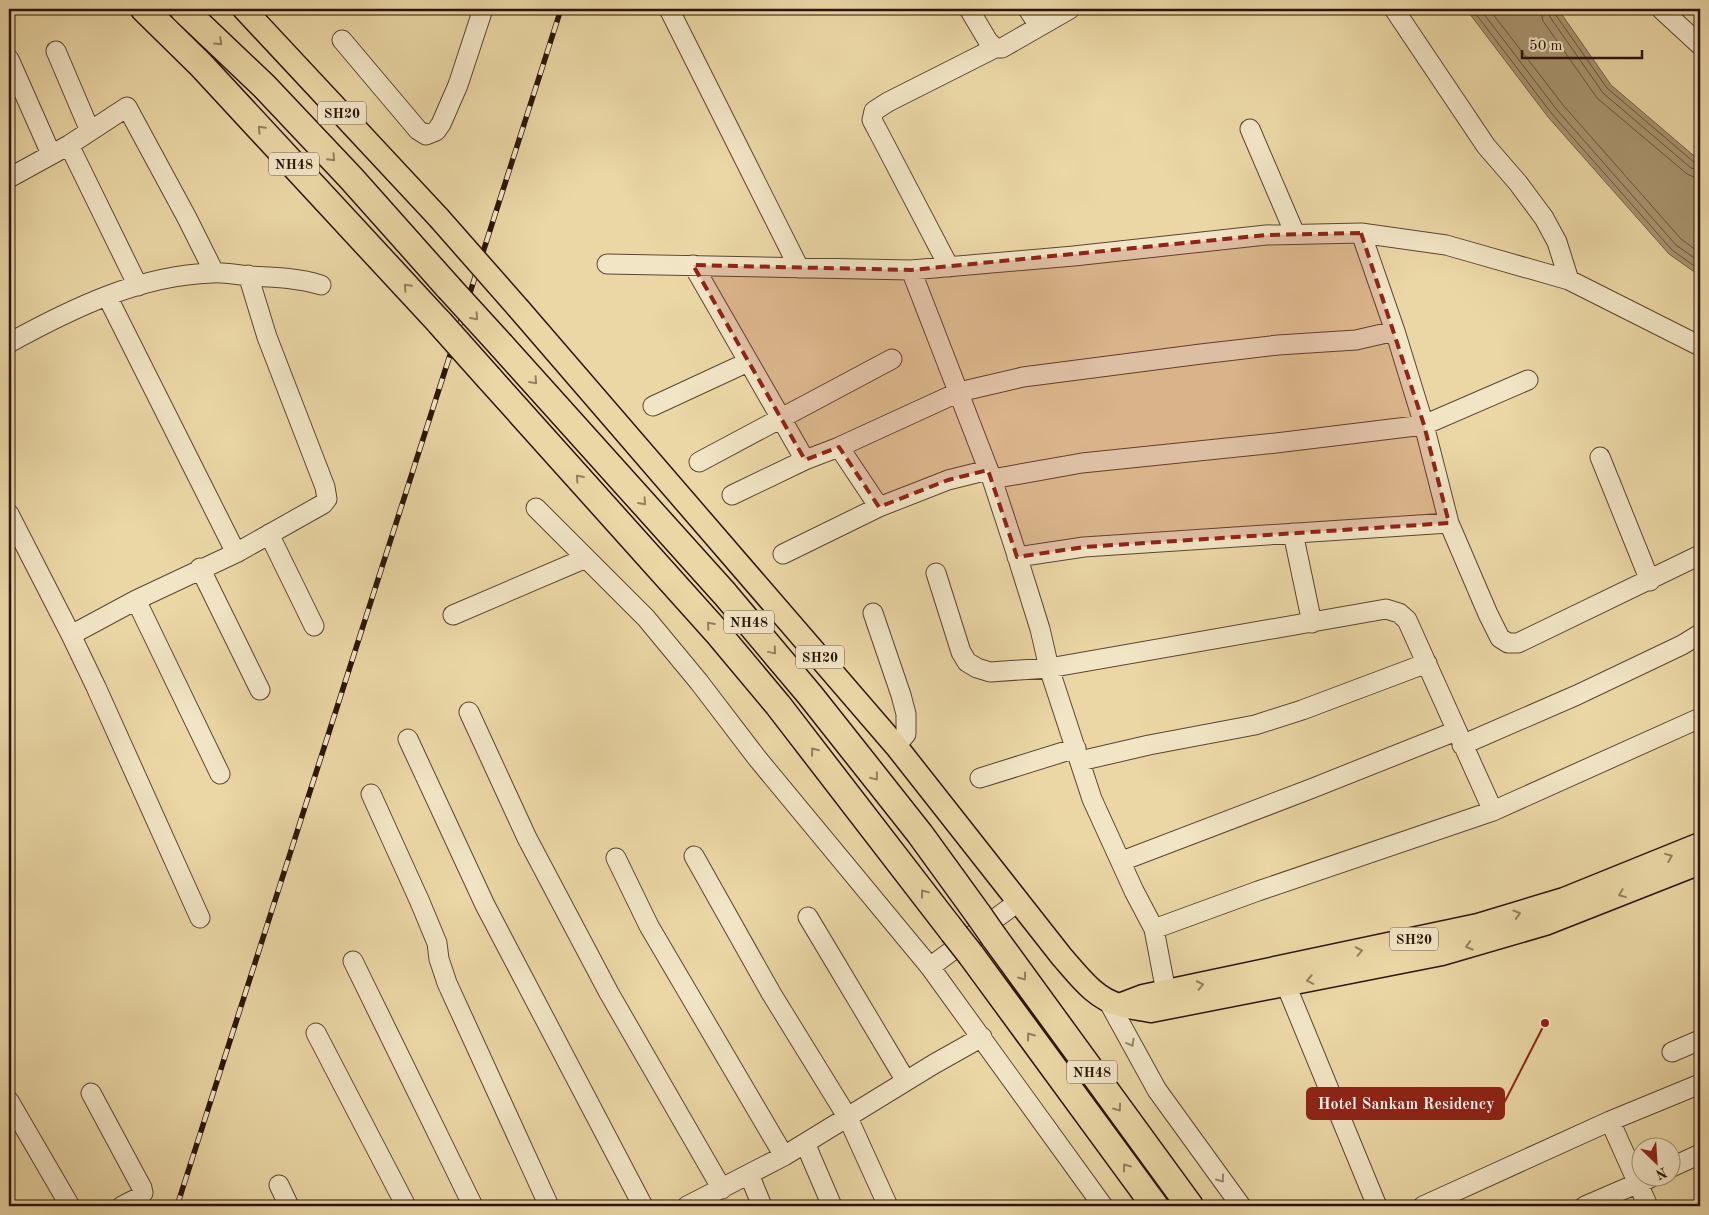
<svg xmlns="http://www.w3.org/2000/svg" width="1709" height="1215" viewBox="0 0 1709 1215" font-family="'Old Standard TT',serif">
<style>
.water{fill:#a99570;stroke:#766246}
.lines{fill:none;stroke-linecap:round;stroke-linejoin:round}
.shore{stroke:#6a553c;stroke-width:1}
.minor-casing{stroke:#5a4630;stroke-width:21}
.major-casing{stroke:#2a1508;stroke-width:25}
.highway-casing{stroke:#2a1508;stroke-width:29}
.minor{stroke:#f2e5c5;stroke-width:19}
.major{stroke:#ebd7a6;stroke-width:22}
.highway{stroke:#ebd7a6;stroke-width:26}
.rail-casing{stroke:#2a1508;stroke-width:5.5}
.rail{stroke:#f2e5c5;stroke-width:4;stroke-dasharray:11;stroke-linecap:butt}
.major-bridge-casing{stroke:#2a1508;stroke-width:25;stroke-linecap:butt}
.highway-bridge-casing{stroke:#2a1508;stroke-width:29;stroke-linecap:butt}
.major-bridge{stroke:#ebd7a6;stroke-width:22}
.highway-bridge{stroke:#ebd7a6;stroke-width:26}
.oneway{stroke:#94805f}
.oneway2{stroke:#988770}
.marked{fill:#8f2418;fill-opacity:0.2;stroke:#8f2418;stroke-width:4;stroke-dasharray:10 6;stroke-linejoin:round}
.labels{text-anchor:middle;stroke-width:4;stroke-linejoin:round;paint-order:stroke}
.shield{fill:#f2e5c5;stroke:#665341;stroke-width:1}
.shield-label{font-size:14px;font-weight:bold;fill:#2a1508}
.leader{fill:none;stroke:#8f2418;stroke-width:2}
.callout-dot{fill:#8f2418;stroke:#f2e5c5;stroke-width:2}
.callout{fill:#8f2418;stroke:#8f2418;stroke-width:2}
.callout-label{font-size:16px;text-anchor:middle;font-weight:bold;fill:#fff}
</style>
<rect width="100%" height="100%" fill="#ebd7a6"/>
<filter id="stains"><feTurbulence type="fractalNoise" baseFrequency=".004" numOctaves="4"/><feColorMatrix values="0 0 0 0 .2 0 0 0 0 .09 0 0 0 0 .02 0 0 0 .5 -.17"/></filter>
<radialGradient id="worn" r=".72"><stop offset=".6" stop-color="#630" stop-opacity="0"/><stop offset="1" stop-color="#630" stop-opacity=".3"/></radialGradient>
<!-- water -->
<path class="water" d="M 1466,9 L 1558,9 L 1611,85 L 1700,161 L 1700,276 L 1669,254 L 1548,117 Z"/>
<g class="lines">
<!-- shore -->
<path class="shore" d="M 1472,9 L 1552,114 L 1672,250 L 1700,270
M 1480,9 L 1557,110 L 1676,245 L 1700,262
M 1489,9 L 1563,105 L 1681,239 L 1700,253
M 1540,9 L 1543,21 L 1597,98 L 1687,174 L 1694,177 L 1700,178
M 1548,9 L 1550,17 L 1603,93 L 1691,168 L 1700,170
M 1554,9 L 1555,14 L 1607,88 L 1695,163 L 1700,164"/>
<defs>
<path id="minor" d="M 669,9 L 799,268
M 969,9 L 988,41 L 995,48 L 1002,48 L 1070,9
M 1028,9 L 1039,26
M 1394,9 L 1486,146 L 1518,183 L 1544,218 L 1557,242 L 1569,280
M 1661,9 L 1700,45
M 342,40 L 418,130 L 426,135 L 436,131 L 441,124 L 458,85 L 483,9
M 56,51 L 90,131
M 9,59 L 51,154
M 1250,129 L 1295,234
M 69,145 L 138,286
M 9,178 L 69,145 L 127,107 L 187,218 L 214,272
M 1361,233 L 1395,331 L 1424,425 L 1449,523 L 1488,614 L 1500,638 L 1508,643 L 1518,643 L 1700,555
M 607,264 L 911,270 L 1074,256 L 1266,235 L 1361,233 L 1446,245 L 1569,280 L 1700,346
M 693,265 L 805,460
M 949,267 L 880,135 L 872,120 L 874,111 L 888,102 L 995,48
M 911,270 L 992,479 L 1014,546 L 1040,629 L 1049,668 L 1092,799 L 1134,891 L 1154,929 L 1166,992
M 107,296 L 236,553
M 9,343 C 71,309 140,275 212,273 C 225,272 237,275 250,276 C 275,277 298,278 321,285
M 653,406 L 748,362
M 839,447 L 879,507
M 1600,457 L 1650,581
M 699,462 L 892,359
M 992,479 L 1082,463 L 1276,443 L 1424,425 L 1528,380
M 732,495 L 805,460 L 839,447 L 959,392 L 1023,377 L 1201,354 L 1278,345 L 1356,340 L 1395,331
M 536,508 L 646,618 L 699,682 L 757,758 L 930,967 L 1103,1206
M 9,514 L 71,635 L 96,687 L 200,918
M 1293,533 L 1312,623
M 269,534 L 314,626
M 783,554 L 879,507 L 948,480 L 988,470
M 1017,557 L 1084,547 L 1449,523
M 200,568 L 260,690
M 936,573 L 961,652 L 967,662 L 977,668 L 990,672 L 1049,668 L 1386,609 L 1399,613 L 1407,620 L 1493,811
M 136,600 L 220,774
M 873,613 L 901,695 L 906,714 L 906,734 L 896,746
M 453,615 L 586,558
M 71,635 L 136,600 L 236,553 L 323,504 L 327,499 L 325,487 L 267,337 L 248,275
M 469,712 L 527,838 L 609,993 L 722,1189
M 408,739 L 485,905 L 643,1206
M 1462,745 L 1577,695 L 1682,645 L 1700,634
M 1080,761 L 1149,745 L 1255,725 L 1302,710 L 1427,663
M 980,778 L 1076,748
M 371,794 L 420,902 L 437,943 L 439,959 L 447,983 L 549,1206
M 694,856 L 771,993 L 848,1118 L 888,1206
M 616,858 L 649,926 L 784,1156
M 1122,861 L 1313,788 L 1456,731
M 808,917 L 906,1081
M 1154,929 L 1258,891 L 1493,811 L 1700,718
M 353,961 L 473,1206
M 930,967 L 1018,902
M 1286,985 L 1377,1206
M 1108,1001 L 1157,1090 L 1241,1206
M 316,1033 L 406,1206
M 1672,1052 L 1700,1040
M 91,1093 L 142,1188 L 143,1193 L 138,1198 L 122,1206
M 9,1101 L 70,1206
M 1610,1121 L 1648,1206
M 805,1143 L 832,1206
M 1672,1167 L 1700,1154
M 749,1174 L 762,1206
M 279,1185 L 289,1206
M 687,1206 L 784,1156 L 934,1064 L 982,1037
M 1423,1206 L 1610,1121 L 1700,1084
M 1585,1206 L 1650,1178"/>
<path id="major" d="M 244,9 L 439,218
M 519,309 L 896,746 L 1062,957 C 1078,975 1095,999 1120,1005 C 1130,1008 1141,1009 1151,1011 L 1442,954 L 1545,924 L 1700,863
M 1122,1004 L 1143,996 L 1478,925 L 1564,899 L 1700,844"/>
<path id="highway" d="M 144,9 L 201,65 L 440,323
M 183,9 L 264,86 L 351,178 L 449,288
M 501,345 L 725,594 L 810,695 L 920,834 L 978,914
M 489,378 L 716,631 L 778,705 L 953,932
M 994,937 L 1190,1206
M 971,955 L 1155,1206"/>
</defs>
<!-- minor casing -->
<use href="#minor" class="minor-casing"/>
<!-- major casing -->
<use href="#major" class="major-casing"/>
<!-- highway casing -->
<use href="#highway" class="highway-casing"/>
<!-- minor -->
<use href="#minor" class="minor"/>
<!-- major -->
<use href="#major" class="major"/>
<!-- highway -->
<use href="#highway" class="highway"/>
<defs>
<path id="rail" d="M 177,1206 L 561,9"/>
</defs>
<!-- rail casing -->
<use href="#rail" class="rail-casing"/>
<!-- rail -->
<use href="#rail" class="rail"/>
<defs>
<path id="major-bridge" d="M 439,218 L 519,309"/>
<path id="highway-bridge" d="M 449,288 L 501,345
M 440,323 L 489,378
M 978,914 L 994,937
M 953,932 L 971,955"/>
</defs>
<!-- major-bridge casing -->
<use href="#major-bridge" class="major-bridge-casing"/>
<!-- highway-bridge casing -->
<use href="#highway-bridge" class="highway-bridge-casing"/>
<!-- major-bridge -->
<use href="#major-bridge" class="major-bridge"/>
<!-- highway-bridge -->
<use href="#highway-bridge" class="highway-bridge"/>
</g>
<!-- one-way arrows -->
<defs><path id="oneway-chevron" d="M-2-3.5L2.5 0L-2 3.5" fill="none" stroke-width="1.6" stroke-linecap="round" stroke-linejoin="round" transform="scale(1.25)"/></defs>
<g class="oneway">
<use href="#oneway-chevron" transform="translate(219 42) rotate(44)"/>
<use href="#oneway-chevron" transform="translate(261 129) rotate(-133)"/>
<use href="#oneway-chevron" transform="translate(332 158) rotate(47)"/>
<use href="#oneway-chevron" transform="translate(407 287) rotate(-133)"/>
<use href="#oneway-chevron" transform="translate(475 317) rotate(48)"/>
<use href="#oneway-chevron" transform="translate(534 381) rotate(48)"/>
<use href="#oneway-chevron" transform="translate(579 478) rotate(-132)"/>
<use href="#oneway-chevron" transform="translate(643 502) rotate(48)"/>
<use href="#oneway-chevron" transform="translate(710 625) rotate(-132)"/>
<use href="#oneway-chevron" transform="translate(773 651) rotate(50)"/>
<use href="#oneway-chevron" transform="translate(814 751) rotate(-128)"/>
<use href="#oneway-chevron" transform="translate(875 777) rotate(52)"/>
<use href="#oneway-chevron" transform="translate(1669 857) rotate(-22)"/>
<use href="#oneway-chevron" transform="translate(924 893) rotate(-127)"/>
<use href="#oneway-chevron" transform="translate(1622 894) rotate(158)"/>
<use href="#oneway-chevron" transform="translate(1517 914) rotate(-17)"/>
<use href="#oneway-chevron" transform="translate(1469 946) rotate(164)"/>
<use href="#oneway-chevron" transform="translate(1359 951) rotate(-12)"/>
<use href="#oneway-chevron" transform="translate(1023 977) rotate(54)"/>
<use href="#oneway-chevron" transform="translate(1310 980) rotate(169)"/>
<use href="#oneway-chevron" transform="translate(1200 985) rotate(-12)"/>
<use href="#oneway-chevron" transform="translate(1030 1036) rotate(-126)"/>
<use href="#oneway-chevron" transform="translate(1118 1108) rotate(54)"/>
<use href="#oneway-chevron" transform="translate(1126 1167) rotate(-126)"/>
</g>
<g class="oneway2">
<use href="#oneway-chevron" transform="translate(1131 1043) rotate(61)"/>
<use href="#oneway-chevron" transform="translate(1221 1179) rotate(54)"/>
</g>
<!-- marked area -->
<path class="marked" d="M 1361,233 L 1424,425 L 1449,523 L 1084,547 L 1017,557 L 988,470 L 948,480 L 879,507 L 839,447 L 805,460 L 693,265 L 911,270 L 1266,235 Z"/>
<g class="labels">
<!-- shield labels -->
<g class="shield">
<rect x="318" y="101.5" width="48" height="23" rx="4"/>
<rect x="269" y="152.5" width="50" height="23" rx="4"/>
<rect x="724" y="610.5" width="50" height="23" rx="4"/>
<rect x="796" y="645.5" width="48" height="23" rx="4"/>
<rect x="1390" y="927.5" width="48" height="23" rx="4"/>
<rect x="1067" y="1060.5" width="50" height="23" rx="4"/>
</g>
<g class="shield-label">
<text x="342" y="118">SH20</text>
<text x="294" y="169">NH48</text>
<text x="749" y="627">NH48</text>
<text x="820" y="662">SH20</text>
<text x="1414" y="944">SH20</text>
<text x="1092" y="1077">NH48</text>
</g>
</g>
<!-- callouts -->
<path class="leader" d="M1545 1023L1504 1103"/>
<circle class="callout-dot" cx="1545" cy="1023" r="5"/>
<rect class="callout" x="1307" y="1088" width="197" height="31" rx="5"/>
<g class="callout-label">
<text x="1406" y="1109">Hotel Sankam Residency</text>
</g>
<!-- margin -->
<rect width="1709" height="1215" fill="none" stroke="#ebd7a6" stroke-width="30"/>
<rect x="10" y="10" width="1689" height="1195" fill="none" stroke="#2a1508" stroke-width="2.5"/>
<rect x="15" y="15" width="1679" height="1185" fill="none" stroke="#2a1508"/>
<!-- north arrow -->
<g transform="translate(1656 1162) rotate(155)"><circle r="24" fill="#f2e5c5" stroke="#a29279"/>
<path d="M0-4L9 19L0 12L-9 19Z" fill="#8f2418"/>
<text y="-8" font-size="14" font-weight="bold" text-anchor="middle" fill="#2a1508">N</text>
</g>
<!-- scale -->
<path d="M1522 50v8h120v-8" fill="none" stroke="#2a1508" stroke-width="2.5"/>
<text x="1529" y="50" font-size="15" fill="#2a1508" stroke="#f2e5c5" stroke-width="4" paint-order="stroke">50 m</text>
<rect width="100%" height="100%" filter="url(#stains)"/>
<rect width="100%" height="100%" fill="url(#worn)"/>
</svg>
